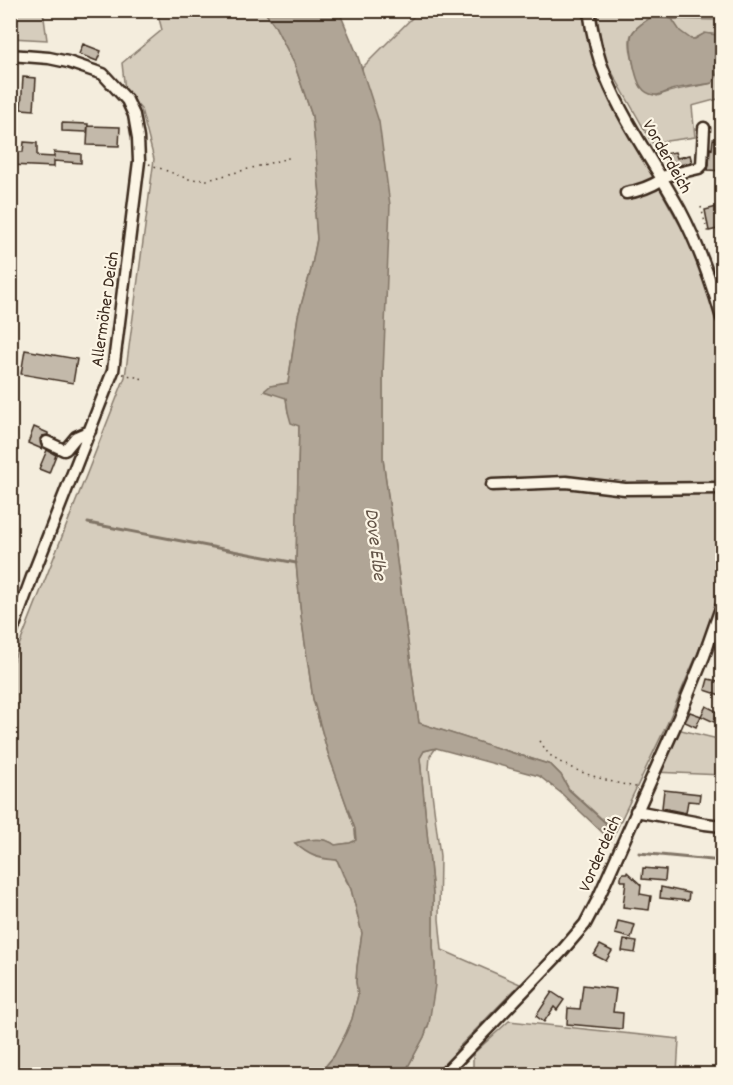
<svg xmlns="http://www.w3.org/2000/svg" width="733" height="1085" viewBox="0 0 733 1085" font-family="Dekko,sans-serif">
<style>
.green{fill:#d6cdbd;stroke:#887c6e;stroke-width:1.5}
.water{fill:#b0a596;stroke:#817466;stroke-width:1.5}
.lines{fill:none;stroke-linecap:round;stroke-linejoin:round}
.stream{stroke:#817466;stroke-width:3}
.building{fill:#c3b9aa;stroke:#3b2a1e;stroke-width:1.5}
.minor-casing{stroke:#3b2a1e;stroke-width:15}
.path{stroke:#3b2a1e;stroke-width:1.5;stroke-dasharray:1.5 4.5;stroke-linecap:butt}
.minor{stroke:#fcf5e5;stroke-width:10}
.labels{text-anchor:middle;stroke-width:4.5;stroke-linejoin:round;paint-order:stroke}
.street-label{font-size:18px;fill:#3b2a1e;stroke:#fcf5e5}
.water-label{font-size:20px;font-style:italic;fill:#645548;stroke:#fcf5e5}
</style>
<rect width="100%" height="100%" fill="#f4eddd"/>
<filter id="ink" filterUnits="userSpaceOnUse"><feTurbulence type="fractalNoise" baseFrequency=".0167" numOctaves="2"/><feDisplacementMap in="SourceGraphic" scale="12" xChannelSelector="R" yChannelSelector="G"/><feConvolveMatrix kernelMatrix="1 2 1 2 8 2 1 2 1" color-interpolation-filters="sRGB"/></filter>
<g filter="url(#ink)">
<!-- green -->
<path class="green" d="M 10,11 L 43,11 L 47,40 L 11,38 Z
M 157,11 L 264,11 L 275,26 L 294,63 L 312,116 L 320,195 L 315,213 L 317,239 L 311,270 L 298,316 L 288,383 L 271,386 L 286,398 L 288,412 L 299,426 L 296,563 L 301,615 L 313,699 L 328,753 L 355,829 L 356,841 L 350,843 L 335,845 C 325,836 307,840 295,843 C 309,856 318,859 337,860 L 343,875 L 351,889 L 362,933 L 357,967 L 356,982 L 358,995 L 352,1019 L 346,1033 L 334,1056 L 319,1074 L 11,1074 L 11,666 L 125,377 L 154,159 L 141,109 L 125,91 L 122,63 L 162,30 Z
M 419,11 L 585,11 L 594,58 L 660,189 L 700,262 L 722,336 L 722,586 L 704,638 L 667,724 L 611,841 L 605,835 L 611,827 L 569,789 L 561,775 L 551,765 L 419,723 L 383,459 L 383,373 L 362,68 Z
M 596,11 L 653,11 L 653,16 C 646,21 635,26 631,35 C 627,46 637,76 641,87 L 657,96 C 676,88 692,88 712,83 L 722,67 L 722,98 L 692,106 L 695,137 L 652,143 L 604,58 Z
M 672,19 L 722,20 L 722,36 C 715,34 710,33 702,35 C 699,36 697,38 693,39 C 683,40 676,26 672,19 Z
M 673,728 L 722,740 L 722,775 L 654,772 Z
M 436,748 L 430,756 L 429,769 L 440,856 L 439,919 L 442,950 L 520,984 L 456,1050 L 474,1053 L 509,1021 L 679,1039 L 677,1074 L 473,1074 L 473,1054 L 454,1074 L 404,1074 L 424,1037 L 429,1023 L 435,965 L 433,947 L 433,895 L 420,758 L 424,751 Z"/>
<!-- water -->
<path class="water" d="M 264,11 L 339,11 L 357,54 L 379,122 L 390,205 L 383,373 L 383,459 L 419,723 L 551,765 L 561,775 L 569,790 L 611,828 L 605,835 L 561,793 L 539,776 L 436,748 L 424,751 L 420,758 L 433,895 L 433,947 L 435,965 L 435,985 L 429,1023 L 424,1037 L 404,1074 L 319,1074 L 334,1056 L 346,1033 L 352,1019 L 358,995 L 356,982 L 357,967 L 362,933 L 351,889 L 337,860 C 318,858 309,856 295,843 C 307,840 324,836 335,845 L 350,843 L 356,840 L 355,829 L 328,753 L 313,699 L 301,615 L 296,563 L 299,426 L 291,423 L 288,412 L 286,398 L 264,391 L 270,386 L 288,383 L 298,316 L 311,270 L 317,239 L 315,213 L 320,195 L 312,116 L 294,63 L 275,26 Z
M 653,16 L 672,19 L 680,31 L 691,39 L 695,39 L 705,33 L 722,36 L 722,67 L 712,83 C 699,86 684,86 671,90 C 665,92 660,96 654,95 C 649,94 644,91 642,88 C 635,80 628,42 632,34 C 636,26 646,21 653,16 Z"/>
<g class="lines">
<!-- stream -->
<path class="stream" d="M 88,523 L 296,563
M 639,853 L 722,861"/>
</g>
<!-- building -->
<path class="building" d="M 83,44 L 101,51 L 97,61 L 79,54 Z
M 23,77 L 36,78 L 34,110 L 21,109 Z
M 62,123 L 88,124 L 87,132 L 62,131 Z
M 88,126 L 120,127 L 119,146 L 87,145 Z
M 713,139 L 723,140 L 723,171 L 708,170 L 709,165 L 710,148 L 712,149 Z
M 24,142 L 37,143 L 37,156 L 54,157 L 54,152 L 81,154 L 81,163 L 54,161 L 54,167 L 10,165 L 10,152 L 23,152 Z
M 675,152 L 677,158 L 690,155 L 692,162 L 668,168 L 664,154 Z
M 717,207 L 722,228 L 709,231 L 705,210 Z
M 25,350 L 77,359 L 73,383 L 21,374 Z
M 34,427 L 48,433 L 48,435 L 42,436 L 40,439 L 42,449 L 28,443 Z
M 47,450 L 56,455 L 49,473 L 39,469 Z
M 708,679 L 723,682 L 723,696 L 705,690 Z
M 706,706 L 718,712 L 714,722 L 701,716 Z
M 690,712 L 701,716 L 696,727 L 685,722 Z
M 664,790 L 700,794 L 699,802 L 688,801 L 686,813 L 662,808 Z
M 643,868 L 666,870 L 665,881 L 642,879 Z
M 627,872 L 641,885 L 640,894 L 651,896 L 649,910 L 623,907 L 626,881 L 621,881 L 621,877 L 623,873 L 627,873 Z
M 661,887 L 689,893 L 688,901 L 660,898 Z
M 618,921 L 635,925 L 631,938 L 615,934 Z
M 624,940 L 637,942 L 635,953 L 622,951 Z
M 600,945 L 612,951 L 606,961 L 594,955 Z
M 583,985 L 616,989 L 613,1012 L 623,1013 L 622,1029 L 567,1024 L 568,1008 L 580,1009 Z
M 552,992 L 564,1000 L 557,1010 L 554,1007 L 544,1022 L 536,1016 Z"/>
<g class="lines">
<defs>
<path id="minor" d="M 589,10 C 592,33 597,56 606,77 C 625,124 656,166 680,210 C 698,244 711,281 722,318
M 10,55 L 49,58 L 68,62 L 103,74 L 127,100 L 134,115 L 138,138 L 139,161 L 113,371 L 32,577 L 10,637
M 661,177 L 699,168 L 702,165 L 704,128
M 626,193 C 640,191 650,187 663,179
M 47,442 L 64,450 L 66,449 L 76,437 L 90,431
M 492,485 L 566,482 L 625,489 L 722,488
M 636,811 L 705,824 L 722,826
M 444,1074 L 561,952 L 585,924 L 597,901 L 679,717 L 704,656 L 722,605"/>
</defs>
<!-- minor casing -->
<use href="#minor" class="minor-casing"/>
<!-- path -->
<path class="path" d="M 149,164 L 188,179 L 208,180 L 292,157
M 701,207 L 708,234
M 123,374 L 144,379
M 540,741 C 543,745 545,750 548,753 C 564,770 613,783 636,787"/>
<!-- minor -->
<use href="#minor" class="minor"/>
</g>
</g>
<g class="labels">
<!-- street labels -->
<g class="street-label">
<text transform="translate(668 156) rotate(60)" y="6">Vorderdeich</text>
<text transform="translate(104 309) rotate(-82)" y="6">Allermöher Deich</text>
<text transform="translate(599 853) rotate(-66)" y="6">Vorderdeich</text>
</g>
<!-- water labels -->
<g class="water-label">
<text transform="translate(377 544) rotate(83)" y="7">Dove Elbe</text>
</g>
</g>
<!-- margin -->
<rect width="733" height="1085" fill="none" stroke="#fcf5e5" stroke-width="36"/>
<rect x="18" y="18" width="697" height="1049" fill="none" stroke="#3b2a1e" stroke-width="2" filter="url(#ink)"/>
</svg>
